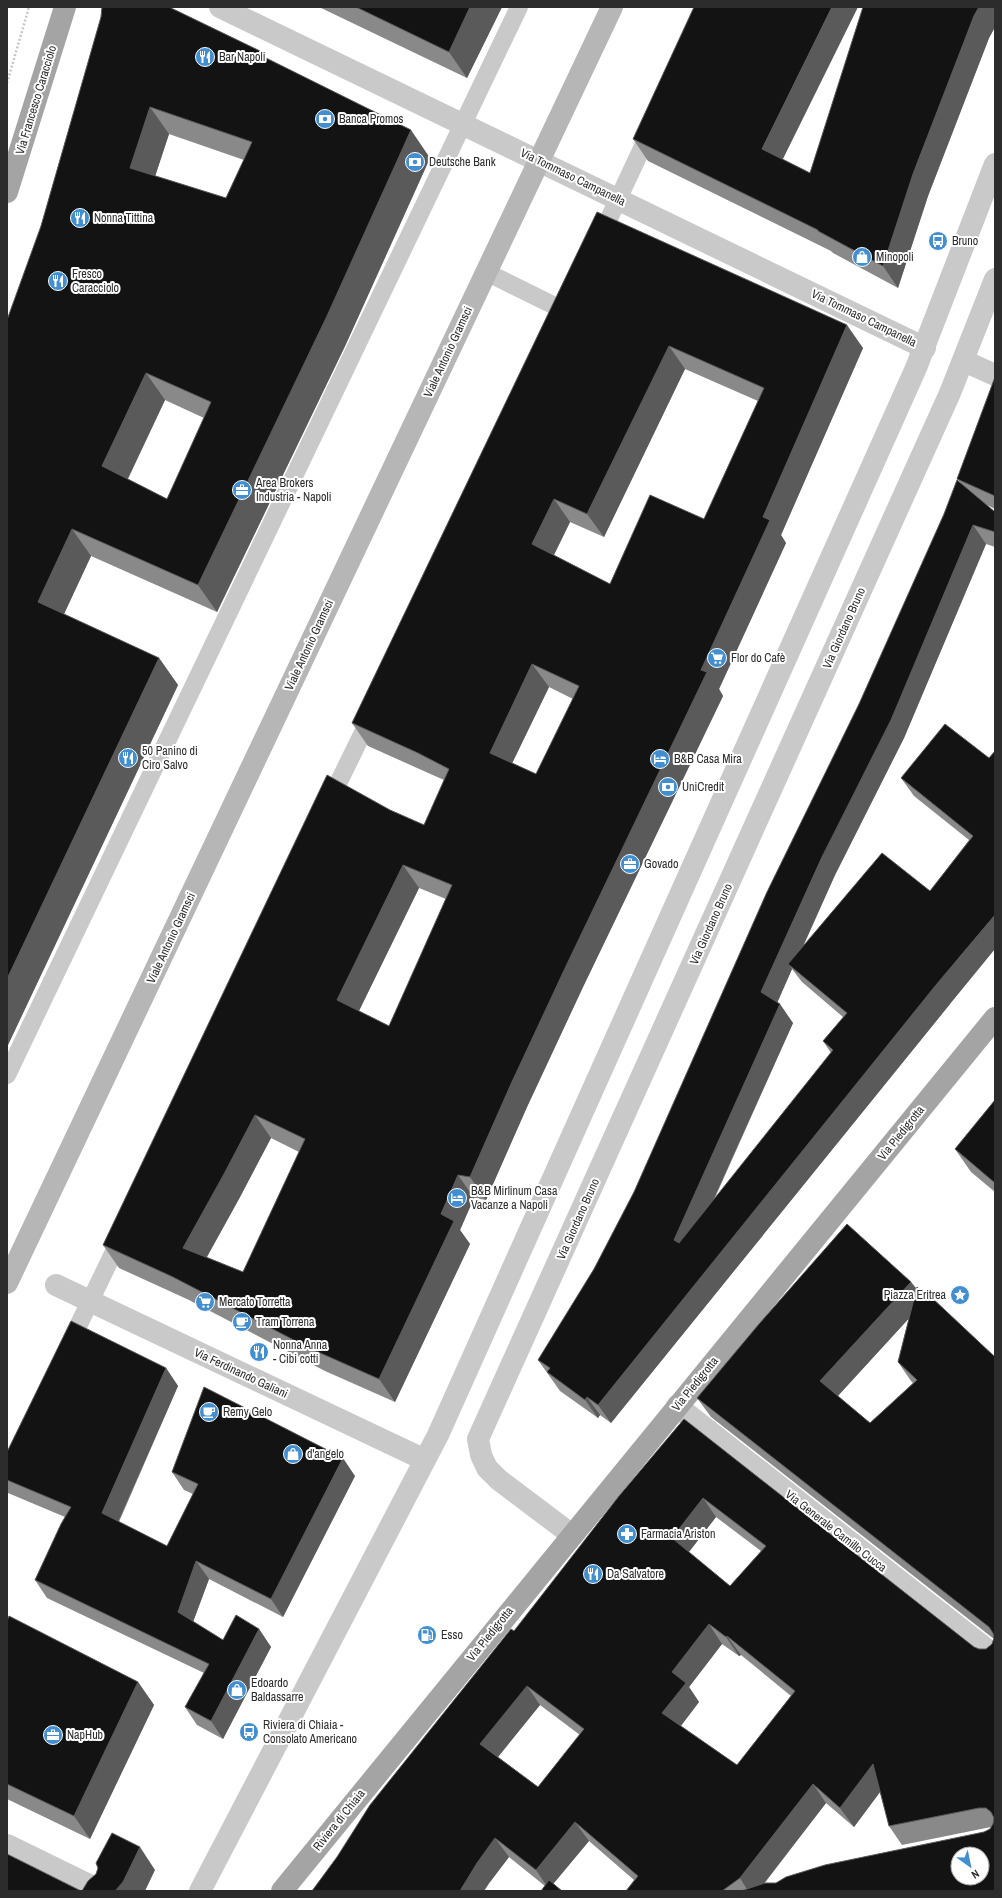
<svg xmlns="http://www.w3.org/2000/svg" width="1002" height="1898" viewBox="0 0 1002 1898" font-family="'Archivo Narrow',sans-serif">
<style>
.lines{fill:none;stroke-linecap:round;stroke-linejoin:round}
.path{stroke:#c6c6c6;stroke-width:2.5;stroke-dasharray:2 2;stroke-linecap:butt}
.lane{stroke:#c9c9c9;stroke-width:18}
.street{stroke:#c9c9c9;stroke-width:22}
.secondary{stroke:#b6b6b6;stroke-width:22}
.primary{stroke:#a4a4a4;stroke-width:22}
.wall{fill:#898989;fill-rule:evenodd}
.shaded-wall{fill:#5a5a5a}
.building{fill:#131313;stroke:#5a5a5a;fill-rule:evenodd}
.labels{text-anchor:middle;stroke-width:4;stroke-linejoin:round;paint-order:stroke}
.poi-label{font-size:12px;fill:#2c2c2c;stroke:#fff;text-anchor:start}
.street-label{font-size:12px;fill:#2c2c2c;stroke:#fff}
</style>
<rect width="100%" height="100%" fill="#fff"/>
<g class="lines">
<!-- path -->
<path class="path" d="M 7,83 L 29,7"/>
<!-- lane -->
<path class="lane" d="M 599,240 L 651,129
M 486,272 L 565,311
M 328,804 L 372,714
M 7,1075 L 519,7
M 68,1347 L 122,1235"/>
<!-- street -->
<path class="street" d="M 220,7 L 925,348
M 964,361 L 995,375
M 56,1285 L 425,1460
M 677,1406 L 995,1656
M 572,1535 L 499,1480 L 487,1468 L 481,1455 L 478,1439 L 950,393 L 995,279
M 7,1845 L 101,1891
M 200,1891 L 438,1435 L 916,368 L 995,164"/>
<!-- secondary -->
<path class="secondary" d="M 7,1283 L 612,7"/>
<!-- primary -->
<path class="primary" d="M 7,192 L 65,7
M 282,1891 L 995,1018"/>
</g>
<!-- wall -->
<path class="wall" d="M 319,7 L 502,7 L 467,78 Z
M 995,7 L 995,27 L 989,38 L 928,196 L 898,288 L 833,253 L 831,251 L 648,161 L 633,139 L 783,159 L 810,173 Z
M 101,17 L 260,51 L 263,56 L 430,158 L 346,344 L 217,612 L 91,556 L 64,614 L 159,658 L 178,685 L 7,1047 L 41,226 ZM 169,134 L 244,160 L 226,198 L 155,176 ZM 165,400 L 204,418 L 167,499 L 128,479 Z
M 597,212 L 863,348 L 781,535 L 786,543 L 719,689 L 723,696 L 583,987 L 527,1107 L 486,1200 L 474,1198 L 460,1230 L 470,1244 L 395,1402 L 325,1371 L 189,1300 L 119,1268 L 103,1245 L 390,810 L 424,825 L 444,780 L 435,776 L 368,746 L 352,723 ZM 685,369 L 758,401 L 704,519 L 610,584 L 554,555 L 570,522 L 604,537 ZM 549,687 L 573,699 L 536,774 L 512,763 ZM 419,888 L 446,899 L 389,1026 L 359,1011 ZM 271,1138 L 299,1152 L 243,1272 L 207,1257 L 240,1197 Z
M 995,378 L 995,509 L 985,504 L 995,512 L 995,547 L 986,544 L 904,738 L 835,875 L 803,947 L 930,891 L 969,840 L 914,796 L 901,778 L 989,758 L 950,1004 L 611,1423 L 600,1415 L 598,1418 L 560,1391 L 538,1360 L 594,1269 L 634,1192 L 962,484 L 957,479 ZM 792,969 L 802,982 L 843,1017 L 823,1041 L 831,1053 L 714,1200 L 793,1023 L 777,1003 Z
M 995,1100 L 995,1192 L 971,1172 L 955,1149 Z
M 911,1282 L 917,1289 L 995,1357 L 995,1891 L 626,1891 L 634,1880 L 589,1841 L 553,1884 L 545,1886 L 509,1857 L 490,1882 L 312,1891 L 514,1631 L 684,1419 L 974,1647 L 979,1649 L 986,1649 L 992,1644 L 994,1639 L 711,1417 L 697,1398 ZM 909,1318 L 898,1362 L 911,1381 L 913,1383 L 870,1423 L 838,1396 ZM 716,1517 L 761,1551 L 730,1586 L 689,1552 ZM 722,1644 L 739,1656 L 741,1655 L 791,1696 L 737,1765 L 681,1726 L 699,1702 L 689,1687 ZM 540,1705 L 580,1735 L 538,1787 L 498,1757 ZM 880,1792 L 889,1826 L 902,1845 L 991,1827 L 990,1829 L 984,1832 L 776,1883 L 764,1884 L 826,1803 L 854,1827 Z
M 166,1368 L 178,1386 L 119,1522 L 167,1546 L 193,1494 L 184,1490 L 172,1472 L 355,1476 L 283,1617 L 209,1579 L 193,1622 L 223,1640 L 259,1629 L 271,1647 L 223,1739 L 197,1725 L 185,1707 L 204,1673 L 47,1598 L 35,1580 L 65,1517 L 8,1493 L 7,1491 L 7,1452 Z
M 7,1621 L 138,1682 L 154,1705 L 90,1839 L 7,1799 Z"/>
<!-- shaded-wall -->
<path class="shaded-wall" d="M 470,7 L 502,7 L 467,78 L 449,52 Z
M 832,7 L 858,7 L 777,171 L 762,149 Z
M 979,7 L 995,7 L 995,27 L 989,38 L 928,196 L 898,288 L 883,266 L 913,174 L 974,16 Z
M 150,107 L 169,134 L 149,195 L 130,168 Z
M 411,130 L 430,158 L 346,344 L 217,612 L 198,585 Z
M 847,325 L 863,348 L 781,535 L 786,543 L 719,689 L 723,696 L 583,987 L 527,1107 L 486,1200 L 470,1177 L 511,1084 L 701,670 L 763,517 Z
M 669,346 L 685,369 L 604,537 L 587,514 Z
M 146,373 L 165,400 L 121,493 L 102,466 Z
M 554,499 L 570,522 L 548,567 L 532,544 Z
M 973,525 L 986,544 L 904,738 L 835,875 L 793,968 L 788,964 L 792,969 L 774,1010 L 761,992 Z
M 72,529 L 91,556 L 57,629 L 38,602 Z
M 159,658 L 178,685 L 7,1047 L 7,979 Z
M 532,664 L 549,687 L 506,776 L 490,753 Z
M 403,865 L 419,888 L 353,1023 L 337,1000 Z
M 995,915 L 995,949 L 950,1004 L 611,1423 L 598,1405 L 936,985 Z
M 780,1004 L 793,1023 L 687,1258 L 674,1240 Z
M 255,1115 L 271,1138 L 240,1197 L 199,1271 L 183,1248 Z
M 458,1175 L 474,1198 L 460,1230 L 470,1244 L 395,1402 L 379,1379 L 441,1214 Z
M 911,1282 L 925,1301 L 834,1400 L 820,1381 Z
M 166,1368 L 178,1386 L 114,1531 L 102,1513 Z
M 587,1397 L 600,1415 L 598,1418 L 585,1400 Z
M 343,1458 L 355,1476 L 283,1617 L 271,1599 Z
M 703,1498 L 716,1517 L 685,1557 L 672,1538 Z
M 196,1561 L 209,1579 L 190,1630 L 178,1612 Z
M 709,1624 L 722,1644 L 689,1687 L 699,1702 L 676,1732 L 662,1713 L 672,1672 Z
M 259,1629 L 271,1647 L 223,1739 L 211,1721 Z
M 727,1636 L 741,1655 L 739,1656 L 726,1637 Z
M 138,1682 L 154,1705 L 90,1839 L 74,1816 Z
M 527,1686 L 540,1705 L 493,1763 L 480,1744 Z
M 873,1764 L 886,1784 L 854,1827 L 840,1808 Z
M 813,1784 L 826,1803 L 758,1891 L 748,1891 L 740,1878 Z
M 575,1822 L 589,1841 L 549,1889 L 536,1870 Z
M 495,1838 L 509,1857 L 490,1882 L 484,1891 L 460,1891 L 477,1863 Z
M 140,1847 L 155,1870 L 145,1891 L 115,1891 Z"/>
<!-- building -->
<path class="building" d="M 102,7 L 169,7 L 260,51 L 258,54 L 411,130 L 327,316 L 198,585 L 72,529 L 38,602 L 159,658 L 7,979 L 7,320 L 41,226 L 101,17 ZM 150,107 L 252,142 L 226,198 L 130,168 ZM 146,373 L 211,402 L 167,499 L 102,466 Z
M 356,7 L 470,7 L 449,52 Z
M 694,7 L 832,7 L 762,149 L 810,173 L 863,7 L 979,7 L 974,16 L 913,174 L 883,266 L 818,231 L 818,230 L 633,139 Z
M 597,212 L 847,325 L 763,517 L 770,520 L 701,670 L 707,672 L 567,964 L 511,1084 L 470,1177 L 458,1175 L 441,1214 L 454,1221 L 379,1379 L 309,1348 L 173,1277 L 103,1245 L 327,775 L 390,810 L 424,825 L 449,769 L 418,753 L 352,723 ZM 669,346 L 764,388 L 704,519 L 650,495 L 610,584 L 532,544 L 554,499 L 587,514 ZM 532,664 L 579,686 L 536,774 L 490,753 ZM 403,865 L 452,885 L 389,1026 L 337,1000 ZM 255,1115 L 305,1139 L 243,1272 L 183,1248 L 224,1174 Z
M 995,378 L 995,496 L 957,479 L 995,377 Z
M 957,480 L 995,512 L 995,532 L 973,525 L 891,720 L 822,857 L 761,992 L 780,1004 L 674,1240 L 679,1243 L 833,1050 L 823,1041 L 847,1013 L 788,964 L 882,853 L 930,891 L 973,836 L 901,778 L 945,724 L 989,758 L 995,751 L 995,915 L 936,985 L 598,1405 L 587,1397 L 585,1400 L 547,1372 L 550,1368 L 538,1360 L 594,1269 L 634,1192 L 767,892 L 859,704 L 944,514 Z
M 995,1100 L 995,1183 L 955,1149 Z
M 847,1224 L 911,1282 L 820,1381 L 870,1423 L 917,1380 L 898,1362 L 917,1287 L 929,1298 L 930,1296 L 995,1357 L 995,1891 L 741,1891 L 765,1883 L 776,1883 L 786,1877 L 825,1865 L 984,1832 L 990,1829 L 993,1824 L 994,1818 L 991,1812 L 986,1808 L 979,1808 L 889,1826 L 873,1764 L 840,1808 L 813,1784 L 740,1878 L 722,1891 L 626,1891 L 638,1876 L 575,1822 L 536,1870 L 495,1838 L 477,1863 L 460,1891 L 312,1891 L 337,1857 L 370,1805 L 511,1629 L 514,1631 L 619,1496 L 684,1419 L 974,1647 L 979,1649 L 986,1649 L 992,1644 L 994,1638 L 993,1633 L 989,1627 L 697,1398 L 759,1324 ZM 703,1498 L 766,1546 L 730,1586 L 672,1538 ZM 709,1624 L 726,1637 L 727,1636 L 795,1691 L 737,1765 L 662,1713 L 686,1683 L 672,1672 ZM 527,1686 L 584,1729 L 538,1787 L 480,1744 ZM 958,1854 L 982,1854 L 982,1878 L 958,1878 Z
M 71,1321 L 166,1368 L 102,1513 L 167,1546 L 198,1484 L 172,1472 L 204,1387 L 343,1458 L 271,1599 L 196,1561 L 178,1612 L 223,1640 L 236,1615 L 259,1629 L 211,1721 L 185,1707 L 209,1664 L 35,1580 L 61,1524 L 71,1507 L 7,1480 L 7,1452 Z
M 9,1616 L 138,1682 L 74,1816 L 7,1784 L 7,1621 Z
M 112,1833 L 140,1847 L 123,1882 L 115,1891 L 82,1891 L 88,1881 L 96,1874 L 98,1868 L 96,1863 Z
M 7,1854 L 81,1891 L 7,1891 Z
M 549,1880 L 562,1891 L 541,1891 Z"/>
<!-- icons -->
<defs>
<symbol id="restaurant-disc" viewBox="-11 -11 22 22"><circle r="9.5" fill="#418ed0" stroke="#fff"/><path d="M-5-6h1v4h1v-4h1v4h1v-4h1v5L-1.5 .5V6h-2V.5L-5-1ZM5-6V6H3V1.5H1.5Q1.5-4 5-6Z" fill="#fff"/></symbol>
<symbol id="bank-disc" viewBox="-11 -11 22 22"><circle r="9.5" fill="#418ed0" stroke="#fff"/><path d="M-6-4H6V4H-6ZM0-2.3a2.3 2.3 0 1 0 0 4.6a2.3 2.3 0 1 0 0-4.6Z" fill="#fff"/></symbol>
<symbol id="bus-disc" viewBox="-11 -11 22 22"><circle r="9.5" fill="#418ed0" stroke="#fff"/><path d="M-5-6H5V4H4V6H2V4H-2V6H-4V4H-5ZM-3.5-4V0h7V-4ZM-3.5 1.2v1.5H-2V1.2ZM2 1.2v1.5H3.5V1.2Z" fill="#fff"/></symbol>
<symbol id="shop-disc" viewBox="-11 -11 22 22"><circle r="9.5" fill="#418ed0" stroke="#fff"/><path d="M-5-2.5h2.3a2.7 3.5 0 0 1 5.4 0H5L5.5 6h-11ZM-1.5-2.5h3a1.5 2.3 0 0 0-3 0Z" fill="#fff"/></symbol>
<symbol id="office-disc" viewBox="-11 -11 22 22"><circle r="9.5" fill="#418ed0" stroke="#fff"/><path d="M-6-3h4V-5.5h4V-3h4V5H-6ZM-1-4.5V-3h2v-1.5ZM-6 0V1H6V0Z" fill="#fff"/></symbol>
<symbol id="supermarket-disc" viewBox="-11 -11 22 22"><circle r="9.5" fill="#418ed0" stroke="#fff"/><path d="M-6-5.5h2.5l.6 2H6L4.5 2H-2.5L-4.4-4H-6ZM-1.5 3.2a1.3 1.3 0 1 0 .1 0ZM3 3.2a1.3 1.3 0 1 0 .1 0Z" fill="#fff"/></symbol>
<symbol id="hotel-disc" viewBox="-11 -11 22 22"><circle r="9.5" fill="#418ed0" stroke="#fff"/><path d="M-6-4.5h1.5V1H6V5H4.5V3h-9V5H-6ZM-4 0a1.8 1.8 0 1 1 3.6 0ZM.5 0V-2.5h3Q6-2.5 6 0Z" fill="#fff"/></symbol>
<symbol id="sight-disc" viewBox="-11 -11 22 22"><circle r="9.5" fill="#418ed0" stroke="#fff"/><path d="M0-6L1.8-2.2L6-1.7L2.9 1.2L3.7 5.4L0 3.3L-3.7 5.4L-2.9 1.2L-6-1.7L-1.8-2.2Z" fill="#fff"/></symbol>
<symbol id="cafe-disc" viewBox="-11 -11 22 22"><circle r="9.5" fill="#418ed0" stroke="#fff"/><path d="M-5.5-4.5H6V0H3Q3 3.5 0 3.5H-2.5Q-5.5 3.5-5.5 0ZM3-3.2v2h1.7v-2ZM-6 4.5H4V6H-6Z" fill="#fff"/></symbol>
<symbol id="pharmacy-disc" viewBox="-11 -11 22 22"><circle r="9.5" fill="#418ed0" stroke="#fff"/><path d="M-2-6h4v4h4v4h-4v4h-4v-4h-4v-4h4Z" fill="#fff"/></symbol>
<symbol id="fuel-disc" viewBox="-11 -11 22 22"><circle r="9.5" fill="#418ed0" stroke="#fff"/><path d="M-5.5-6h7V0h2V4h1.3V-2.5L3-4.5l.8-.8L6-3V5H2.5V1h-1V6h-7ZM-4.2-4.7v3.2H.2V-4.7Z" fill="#fff"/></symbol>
</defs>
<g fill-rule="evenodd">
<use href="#restaurant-disc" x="194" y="46" width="22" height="22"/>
<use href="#bank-disc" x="314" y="108" width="22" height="22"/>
<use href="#bank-disc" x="404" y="151" width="22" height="22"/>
<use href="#restaurant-disc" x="69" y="207" width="22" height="22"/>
<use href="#bus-disc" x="927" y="230" width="22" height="22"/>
<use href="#shop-disc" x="851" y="246" width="22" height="22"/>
<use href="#restaurant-disc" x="47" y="270" width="22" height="22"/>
<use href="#office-disc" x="231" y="479" width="22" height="22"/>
<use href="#supermarket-disc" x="706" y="647" width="22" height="22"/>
<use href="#restaurant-disc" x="117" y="747" width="22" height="22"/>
<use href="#hotel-disc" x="649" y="748" width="22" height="22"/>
<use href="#bank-disc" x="657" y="776" width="22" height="22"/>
<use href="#office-disc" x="619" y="853" width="22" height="22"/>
<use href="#hotel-disc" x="446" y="1187" width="22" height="22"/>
<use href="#sight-disc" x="949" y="1284" width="22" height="22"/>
<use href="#supermarket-disc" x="194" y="1291" width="22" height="22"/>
<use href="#cafe-disc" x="231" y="1311" width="22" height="22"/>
<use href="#restaurant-disc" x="248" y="1341" width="22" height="22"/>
<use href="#cafe-disc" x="198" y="1401" width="22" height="22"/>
<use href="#shop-disc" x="282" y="1443" width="22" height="22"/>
<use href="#pharmacy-disc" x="616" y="1523" width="22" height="22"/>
<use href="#restaurant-disc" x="582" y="1563" width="22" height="22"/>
<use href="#fuel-disc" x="416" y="1624" width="22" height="22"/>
<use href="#shop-disc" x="226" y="1679" width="22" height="22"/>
<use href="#bus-disc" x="238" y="1721" width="22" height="22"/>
<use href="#office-disc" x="42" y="1724" width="22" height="22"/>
</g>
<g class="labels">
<!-- poi labels -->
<g class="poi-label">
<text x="219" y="61">Bar Napoli</text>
<text x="339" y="123">Banca Promos</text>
<text x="429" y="166">Deutsche Bank</text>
<text x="94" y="222">Nonna Tittina</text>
<text x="952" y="245">Bruno</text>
<text x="876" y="261">Minopoli</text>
<text x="72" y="278">Fresco<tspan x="72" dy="14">Caracciolo</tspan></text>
<text x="256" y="487">Area Brokers<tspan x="256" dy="14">Industria - Napoli</tspan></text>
<text x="731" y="662">Flor do Cafè</text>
<text x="142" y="755">50 Panino di<tspan x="142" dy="14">Ciro Salvo</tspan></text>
<text x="674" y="763">B&amp;B Casa Mira</text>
<text x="682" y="791">UniCredit</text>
<text x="644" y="868">Govado</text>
<text x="471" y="1195">B&amp;B Mirlinum Casa<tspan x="471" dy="14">Vacanze a Napoli</tspan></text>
<text x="946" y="1299" text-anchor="end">Piazza Eritrea</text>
<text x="219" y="1306">Mercato Torretta</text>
<text x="256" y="1326">Tram Torrena</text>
<text x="273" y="1349">Nonna Anna<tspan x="273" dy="14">- Cibi cotti</tspan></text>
<text x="223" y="1416">Remy Gelo</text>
<text x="307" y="1458">d'angelo</text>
<text x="641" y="1538">Farmacia Ariston</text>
<text x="607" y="1578">Da Salvatore</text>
<text x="441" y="1639">Esso</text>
<text x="251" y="1687">Edoardo<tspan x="251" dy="14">Baldassarre</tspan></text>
<text x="263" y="1729">Riviera di Chiaia -<tspan x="263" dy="14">Consolato Americano</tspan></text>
<text x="67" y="1739">NapHub</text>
</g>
<!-- street labels -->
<g class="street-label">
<text transform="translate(36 100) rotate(-73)" y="4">Via Francesco Caracciolo</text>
<text transform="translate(573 177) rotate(26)" y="4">Via Tommaso Campanella</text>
<text transform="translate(864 318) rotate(26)" y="4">Via Tommaso Campanella</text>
<text transform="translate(448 352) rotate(-65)" y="4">Viale Antonio Gramsci</text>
<text transform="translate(844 628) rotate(-66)" y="4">Via Giordano Bruno</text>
<text transform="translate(309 645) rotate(-65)" y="4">Viale Antonio Gramsci</text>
<text transform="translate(711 924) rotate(-66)" y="4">Via Giordano Bruno</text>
<text transform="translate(171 938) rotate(-65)" y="4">Viale Antonio Gramsci</text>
<text transform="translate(901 1133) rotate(-51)" y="4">Via Piedigrotta</text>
<text transform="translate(578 1219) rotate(-66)" y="4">Via Giordano Bruno</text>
<text transform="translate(241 1373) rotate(25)" y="4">Via Ferdinando Galiani</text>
<text transform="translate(695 1384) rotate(-51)" y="4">Via Piedigrotta</text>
<text transform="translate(836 1531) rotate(38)" y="4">Via Generale Camillo Cucca</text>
<text transform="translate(490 1634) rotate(-51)" y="4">Via Piedigrotta</text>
<text transform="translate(339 1820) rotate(-51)" y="4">Riviera di Chiaia</text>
</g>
</g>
<!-- border -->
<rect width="1002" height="1898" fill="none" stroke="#2c2c2c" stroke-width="16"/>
<!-- north arrow -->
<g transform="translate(970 1866) rotate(147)"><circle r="19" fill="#ffffff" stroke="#ababab"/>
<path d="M0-3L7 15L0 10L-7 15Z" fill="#418ed0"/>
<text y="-6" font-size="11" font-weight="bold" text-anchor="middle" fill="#2c2c2c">N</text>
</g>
</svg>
